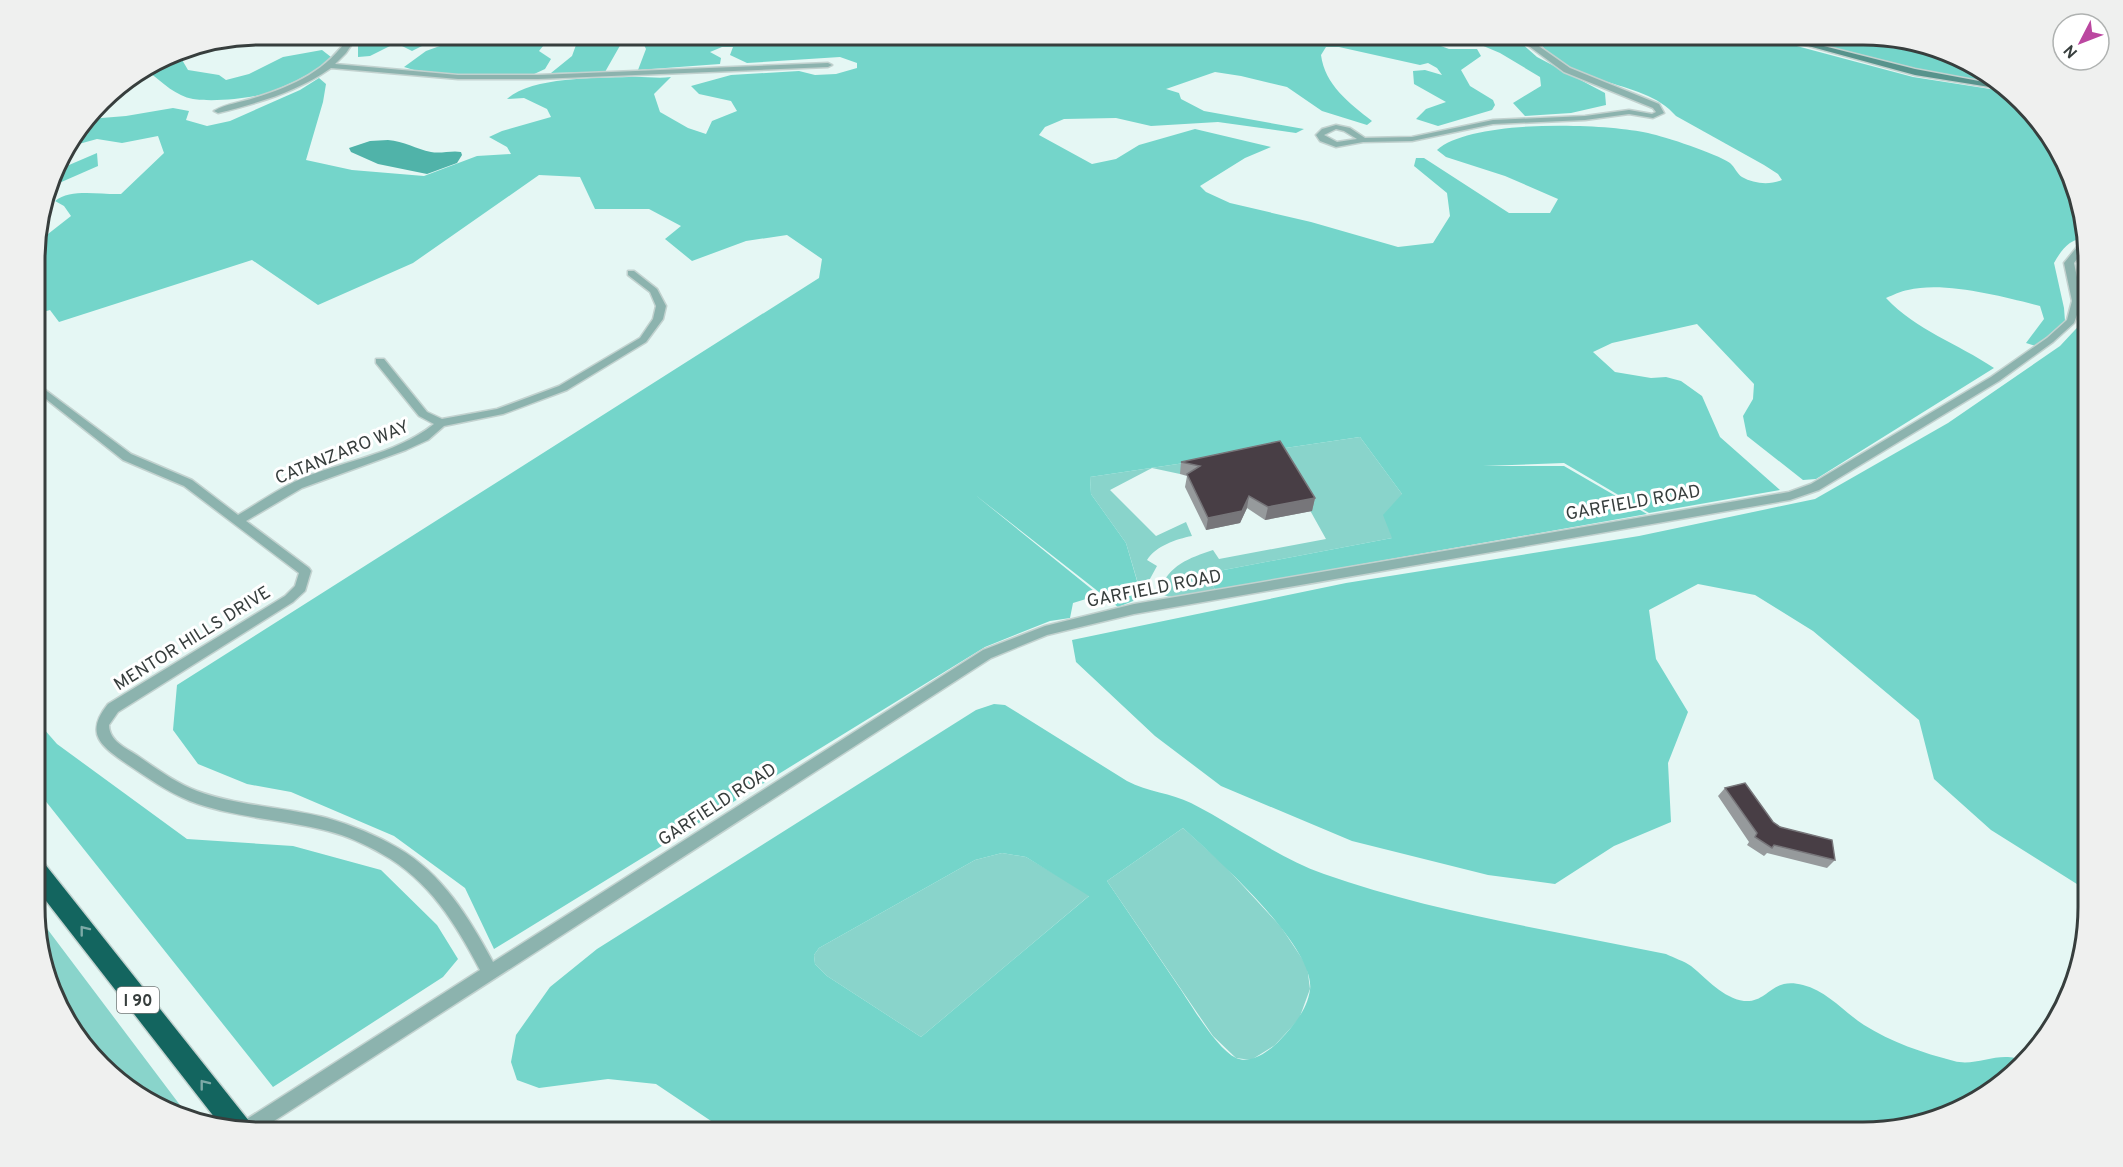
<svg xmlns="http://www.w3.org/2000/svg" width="2123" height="1167" viewBox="0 0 2123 1167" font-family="Overpass,sans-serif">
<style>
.green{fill:#89d4cb}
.forest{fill:#74d5ca;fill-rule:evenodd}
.water{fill:#50b3a9}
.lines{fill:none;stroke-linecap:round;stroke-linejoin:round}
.minor-casing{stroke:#c2d2cf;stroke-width:3}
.secondary-casing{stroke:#c2d2cf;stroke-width:3}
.motorway-casing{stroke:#c2d2cf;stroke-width:3}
.minor{fill:#8cb3ae;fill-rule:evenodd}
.secondary{fill:#57938c;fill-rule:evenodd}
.motorway{fill:#13655f;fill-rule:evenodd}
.wall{fill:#969a9c}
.shaded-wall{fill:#77767a}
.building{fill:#483e45;stroke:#77767a;stroke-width:1.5}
.oneway{stroke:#7daaa7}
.labels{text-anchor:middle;stroke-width:6;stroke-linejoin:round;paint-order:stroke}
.shield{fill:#fff;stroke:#737877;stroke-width:1.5}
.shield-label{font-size:16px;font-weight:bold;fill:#373e3d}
.street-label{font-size:18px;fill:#373e3d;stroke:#fff}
.rim{fill:none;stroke:#373e3d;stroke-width:3}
</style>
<rect width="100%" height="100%" fill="#e5f7f4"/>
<!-- green -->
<path class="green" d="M 1360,437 L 1402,494 L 1392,538 L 1208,573 L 1215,590 C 1200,593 1169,604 1159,591 C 1169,565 1189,558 1213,550 L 1219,559 L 1326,539 L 1278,453 L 1180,474 L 1152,468 L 1110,490 L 1156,536 L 1186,522 L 1192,536 C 1176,539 1156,546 1147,560 L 1157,566 L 1139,599 L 1133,601 L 1140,590 L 1126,543 L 1091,494 L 1090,477 Z
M 1183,828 L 1222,863 L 1281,927 L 1307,966 L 1310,989 L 1299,1019 L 1275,1045 L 1251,1060 L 1236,1058 L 1213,1036 L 1107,881 Z
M 1002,853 L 1026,857 L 1090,895 L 921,1037 L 827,976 L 815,964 L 814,955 L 819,948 L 975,860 Z
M 36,914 L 192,1121 L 148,1102 L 73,1032 L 36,936 Z"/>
<!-- forest -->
<path class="forest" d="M 260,35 L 317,35 C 296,46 285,36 265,38 C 250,40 237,44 222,42 Z
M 363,35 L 430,35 L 430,42 L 412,51 L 396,43 L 370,56 L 358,57 L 358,42 Z
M 470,35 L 557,35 L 548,40 L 539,51 L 551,59 L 545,69 L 532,75 L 463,75 L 414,70 L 404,67 L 426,51 Z
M 562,35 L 626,35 L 605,72 L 551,73 L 572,56 L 576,45 Z
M 680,35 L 1439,35 L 1431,36 L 1430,42 L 1449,49 L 1477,49 L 1481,56 L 1461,70 L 1470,86 L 1493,100 L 1495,105 L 1492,110 L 1438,126 L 1416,119 L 1426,109 L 1446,102 L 1414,84 L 1413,71 L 1425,70 L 1442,75 L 1437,68 L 1428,63 L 1420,65 L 1339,47 L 1326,47 L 1321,55 C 1325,85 1349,103 1372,121 L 1367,125 L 1322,111 L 1287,87 L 1241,76 L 1215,72 L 1166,89 L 1179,93 L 1181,99 L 1204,111 L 1304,129 L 1296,133 L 1218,122 L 1151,126 L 1116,118 L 1064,119 L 1045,127 L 1039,135 L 1092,164 L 1116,159 L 1139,145 L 1195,129 L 1271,147 L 1245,158 L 1200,186 L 1206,192 L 1230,203 L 1311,222 L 1398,247 L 1433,243 L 1450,216 L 1447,193 L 1414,166 L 1416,158 L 1424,158 L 1509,213 L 1550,213 L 1558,199 L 1505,176 L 1446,157 L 1437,150 C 1471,119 1603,123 1648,133 C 1666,137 1715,153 1730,163 C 1735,167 1737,174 1742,177 C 1754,184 1770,185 1782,180 L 1778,174 L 1764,165 L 1676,116 C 1643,76 1559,88 1536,35 L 1756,35 L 1913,77 L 2003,91 L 2051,135 L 2077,188 L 2087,238 C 2070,238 2062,249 2054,263 L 2064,308 L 2065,321 L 2036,346 L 2026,343 L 2044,319 L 2040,306 C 2004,297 1945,281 1908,290 C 1901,291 1893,295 1886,298 C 1917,331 1957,343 1994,368 L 1816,479 L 1803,480 L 1747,436 L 1743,416 L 1753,399 L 1754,384 L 1697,324 L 1612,343 L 1593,352 L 1615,372 L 1651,378 L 1666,377 L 1681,381 L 1702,396 L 1720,437 L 1780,490 L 1649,513 L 1564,463 L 1483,466 L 1564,466 L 1647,514 L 1215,590 L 1208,573 L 1392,538 L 1383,515 L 1402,494 L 1360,437 L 1090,477 L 1091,494 L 1126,543 L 1140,591 L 1133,601 L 1118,607 L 974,494 L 1099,595 L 1073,603 L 1070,618 L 1050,621 L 985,647 L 494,949 L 465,888 L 394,836 L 291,792 L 247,784 L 198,764 L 173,730 L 177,685 L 819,278 L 822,259 L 787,235 L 746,241 L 692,261 L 665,239 L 681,226 L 649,209 L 595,209 L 580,177 L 539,175 L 413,263 L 318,305 L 252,260 L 59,322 L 50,310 L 36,314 L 36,248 L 40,248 C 34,240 37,230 39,221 L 48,234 L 71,216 L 64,206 L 55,201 C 71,188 101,195 121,194 L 164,153 L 158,136 L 122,143 L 97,139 L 68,147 L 89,119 L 126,116 L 173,108 L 189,111 L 186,120 L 207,126 L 230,121 L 300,90 L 319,78 L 326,84 L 323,102 L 306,160 L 352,170 L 424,176 L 477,156 L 511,154 L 507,147 L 489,137 L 502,131 L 551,117 L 547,109 L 524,98 L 507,99 C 530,77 596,78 629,77 C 643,76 657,79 671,77 L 654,94 L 660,112 L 688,128 L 706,134 L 712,121 L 737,111 L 731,101 L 699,94 L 691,86 L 731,75 L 799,71 L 815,75 L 836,74 L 857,68 L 857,63 L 840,57 L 747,63 L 730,55 L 733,47 L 722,47 L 710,52 L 721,58 L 720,64 L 638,70 L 646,49 L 644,45 L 681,36 Z
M 1468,35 L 1512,35 L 1537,57 L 1605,93 L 1606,105 L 1571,113 L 1525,116 L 1513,103 L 1541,86 L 1540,77 L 1500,53 L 1474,42 Z
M 1780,35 L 1863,35 L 1921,42 L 1975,65 L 1997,85 L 1930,74 Z
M 181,50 L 185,53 L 181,58 L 188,70 L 219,75 L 226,80 L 249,74 L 283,57 L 322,50 L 331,57 C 320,71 284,87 267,93 C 249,99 212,102 193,99 C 176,96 163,83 150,73 L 136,76 L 174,52 Z
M 97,153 L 98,166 L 50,187 L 55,171 Z
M 2088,316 L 2088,891 L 1991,830 L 1934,779 L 1919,720 L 1813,631 L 1755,595 L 1698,584 L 1649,610 L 1656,659 L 1688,712 L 1668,763 L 1671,822 L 1614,846 L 1555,884 L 1488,875 L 1352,841 L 1221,786 L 1155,736 L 1076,662 L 1072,640 L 1346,583 L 1639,536 L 1815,499 L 1948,423 L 2060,346 Z
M 994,704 L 1005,705 L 1127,781 C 1148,792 1171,793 1191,803 C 1236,826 1277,857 1324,874 C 1434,913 1552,930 1666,954 C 1674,958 1684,961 1691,966 C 1707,979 1723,998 1744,1001 C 1769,1003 1771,976 1803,985 C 1827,991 1844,1012 1864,1025 C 1891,1042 1923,1053 1954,1061 C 1972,1066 1990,1056 2008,1057 C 2014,1057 2021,1060 2026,1062 L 1976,1102 L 1877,1132 L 877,1132 L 870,1129 L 825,1132 L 748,1132 L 720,1127 L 656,1084 L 608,1079 L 539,1088 L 517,1080 L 511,1062 L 516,1035 L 550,987 L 597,949 L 976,710 ZM 1183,828 C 1214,856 1316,947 1310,990 C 1307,1010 1294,1025 1280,1040 C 1271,1050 1251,1065 1236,1058 C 1216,1048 1192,1006 1179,987 C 1155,952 1131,916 1107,881 ZM 1002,853 L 1026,857 L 1089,896 L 921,1037 L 827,976 L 815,964 L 814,955 L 819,948 L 975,860 Z
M 36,720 L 57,744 L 187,839 L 293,846 L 381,870 L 437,925 L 458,959 L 443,977 L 273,1087 L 36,789 Z"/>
<!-- water -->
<path class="water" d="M 388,140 C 404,141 416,149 431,152 C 441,154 452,150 461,152 L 462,155 L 457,163 L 427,174 L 378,164 L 351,152 L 349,148 L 370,141 Z"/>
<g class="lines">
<defs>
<path id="minor" d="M 350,35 L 358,35 L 346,53 L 335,64 L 458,75 L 538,75 L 828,63 L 832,65 L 828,67 L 538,79 L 458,79 L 331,68 C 297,92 258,103 218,113 L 214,111 C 225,104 242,102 254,98 C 294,86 328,70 350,35 Z
M 1516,35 L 1523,35 L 1570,68 L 1659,104 L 1664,113 L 1653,118 L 1629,114 L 1585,120 L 1493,124 L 1412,141 L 1363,142 L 1336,147 L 1320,141 L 1316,135 L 1322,129 L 1336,125 L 1350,128 L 1365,138 L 1412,137 L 1493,120 L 1585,116 L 1629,110 L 1652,114 L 1656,112 L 1653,108 L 1564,72 L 1518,38 ZM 1336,129 L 1344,131 L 1357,139 L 1337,142 L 1324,135 Z
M 2088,244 L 2088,250 L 2083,251 L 2074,263 L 2082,301 L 2074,323 L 2053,342 L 1999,381 L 1819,490 L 1790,500 L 1134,614 L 1047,635 L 991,658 L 257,1132 L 237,1129 L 239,1124 L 480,970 C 456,924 429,880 382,854 C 365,844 347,836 328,831 C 282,819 234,818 190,801 C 167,792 147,777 127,764 C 101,746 84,734 108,704 L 285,596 L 295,586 L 299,573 L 184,486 L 123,460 L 36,391 L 36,383 L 131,454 L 192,480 L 238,515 C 257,504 275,491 294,482 C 339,461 394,456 434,424 L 419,416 L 376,363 L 376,359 L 384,359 L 427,412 L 442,419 L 497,409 L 559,386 L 640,338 L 653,319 L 656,306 L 650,292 L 628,275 L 628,271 L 634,271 L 657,289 L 666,306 L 663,319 L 646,342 L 567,390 L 503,414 L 444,426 L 428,440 L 406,450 L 302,488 L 246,521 L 309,568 L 311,571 L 305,591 L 293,602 L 118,712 L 109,725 C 109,741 126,748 138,756 C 157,769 176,783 197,791 C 238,806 284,807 327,818 C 351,825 376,835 398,848 C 443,874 469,918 493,962 L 983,650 L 1045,626 L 1134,604 L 1789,492 L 1811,484 L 1991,377 L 2047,338 L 2067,320 L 2072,301 L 2064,263 L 2077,247 Z"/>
<path id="secondary" d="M 1768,35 L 1780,35 L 1915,69 L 1995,84 L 2002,89 L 1915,75 Z"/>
<path id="motorway" d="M 36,860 L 44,863 L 249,1121 L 252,1131 L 222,1127 L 36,888 Z"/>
</defs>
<!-- minor casing -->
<use href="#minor" class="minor-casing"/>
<!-- secondary casing -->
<use href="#secondary" class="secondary-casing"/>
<!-- motorway casing -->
<use href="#motorway" class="motorway-casing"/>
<!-- minor -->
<use href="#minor" class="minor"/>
<!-- secondary -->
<use href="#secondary" class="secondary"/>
<!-- motorway -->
<use href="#motorway" class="motorway"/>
</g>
<!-- wall -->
<path class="wall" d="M 1280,441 L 1315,498 L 1312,511 L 1265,520 L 1247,508 L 1240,523 L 1206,530 L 1185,487 L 1187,476 L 1180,474 L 1181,462 Z
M 1725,788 L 1773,822 L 1835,860 L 1827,868 L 1767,853 L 1764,856 L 1747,845 L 1749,842 L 1718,796 Z"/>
<!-- shaded-wall -->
<path class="shaded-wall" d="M 1249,496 L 1247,508 L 1240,523 L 1206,530 L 1208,518 Z
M 1315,498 L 1312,511 L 1265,520 L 1268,507 Z"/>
<!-- building -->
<path class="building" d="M 1280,441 L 1315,498 L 1268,507 L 1249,496 L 1242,511 L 1208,518 L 1187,474 L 1200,466 L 1181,462 Z
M 1745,783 L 1773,822 L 1780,827 L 1832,840 L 1835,860 L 1774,845 L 1772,848 L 1755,837 L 1757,833 L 1725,788 Z"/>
<!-- one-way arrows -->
<defs><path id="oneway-chevron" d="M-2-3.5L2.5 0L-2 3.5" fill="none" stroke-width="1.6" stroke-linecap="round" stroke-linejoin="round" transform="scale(1.5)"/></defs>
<g class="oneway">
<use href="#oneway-chevron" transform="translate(84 930) rotate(-128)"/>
<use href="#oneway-chevron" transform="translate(204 1084) rotate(-128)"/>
</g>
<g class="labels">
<!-- shield labels -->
<rect class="shield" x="117" y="987" width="42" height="26" rx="4.5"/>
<g class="shield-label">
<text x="138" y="1006">I 90</text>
</g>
<!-- street labels -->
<g class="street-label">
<text transform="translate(342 452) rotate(-22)" y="6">CATANZARO WAY</text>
<text transform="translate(1633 502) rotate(-10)" y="6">GARFIELD ROAD</text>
<text transform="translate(1154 588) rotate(-11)" y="6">GARFIELD ROAD</text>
<text transform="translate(192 638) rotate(-32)" y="6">MENTOR HILLS DRIVE</text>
<text transform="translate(717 804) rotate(-33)" y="6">GARFIELD ROAD</text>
</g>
</g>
<!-- crop -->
<path d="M0 0H2123V1167H0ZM260 45H1863A215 215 0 0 1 2078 260V907A215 215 0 0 1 1863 1122H260A215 215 0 0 1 45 907V260A215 215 0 0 1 260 45Z" fill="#eff0ef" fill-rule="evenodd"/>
<path class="rim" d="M260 45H1863A215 215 0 0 1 2078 260V907A215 215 0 0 1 1863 1122H260A215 215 0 0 1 45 907V260A215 215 0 0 1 260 45Z"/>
<!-- north arrow -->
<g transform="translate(2081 42) rotate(228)"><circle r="28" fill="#ffffff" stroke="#afb2b1" stroke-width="1.5"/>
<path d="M0-4.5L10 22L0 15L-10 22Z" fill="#bb47a0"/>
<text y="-9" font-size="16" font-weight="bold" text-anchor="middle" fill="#373e3d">N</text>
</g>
</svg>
